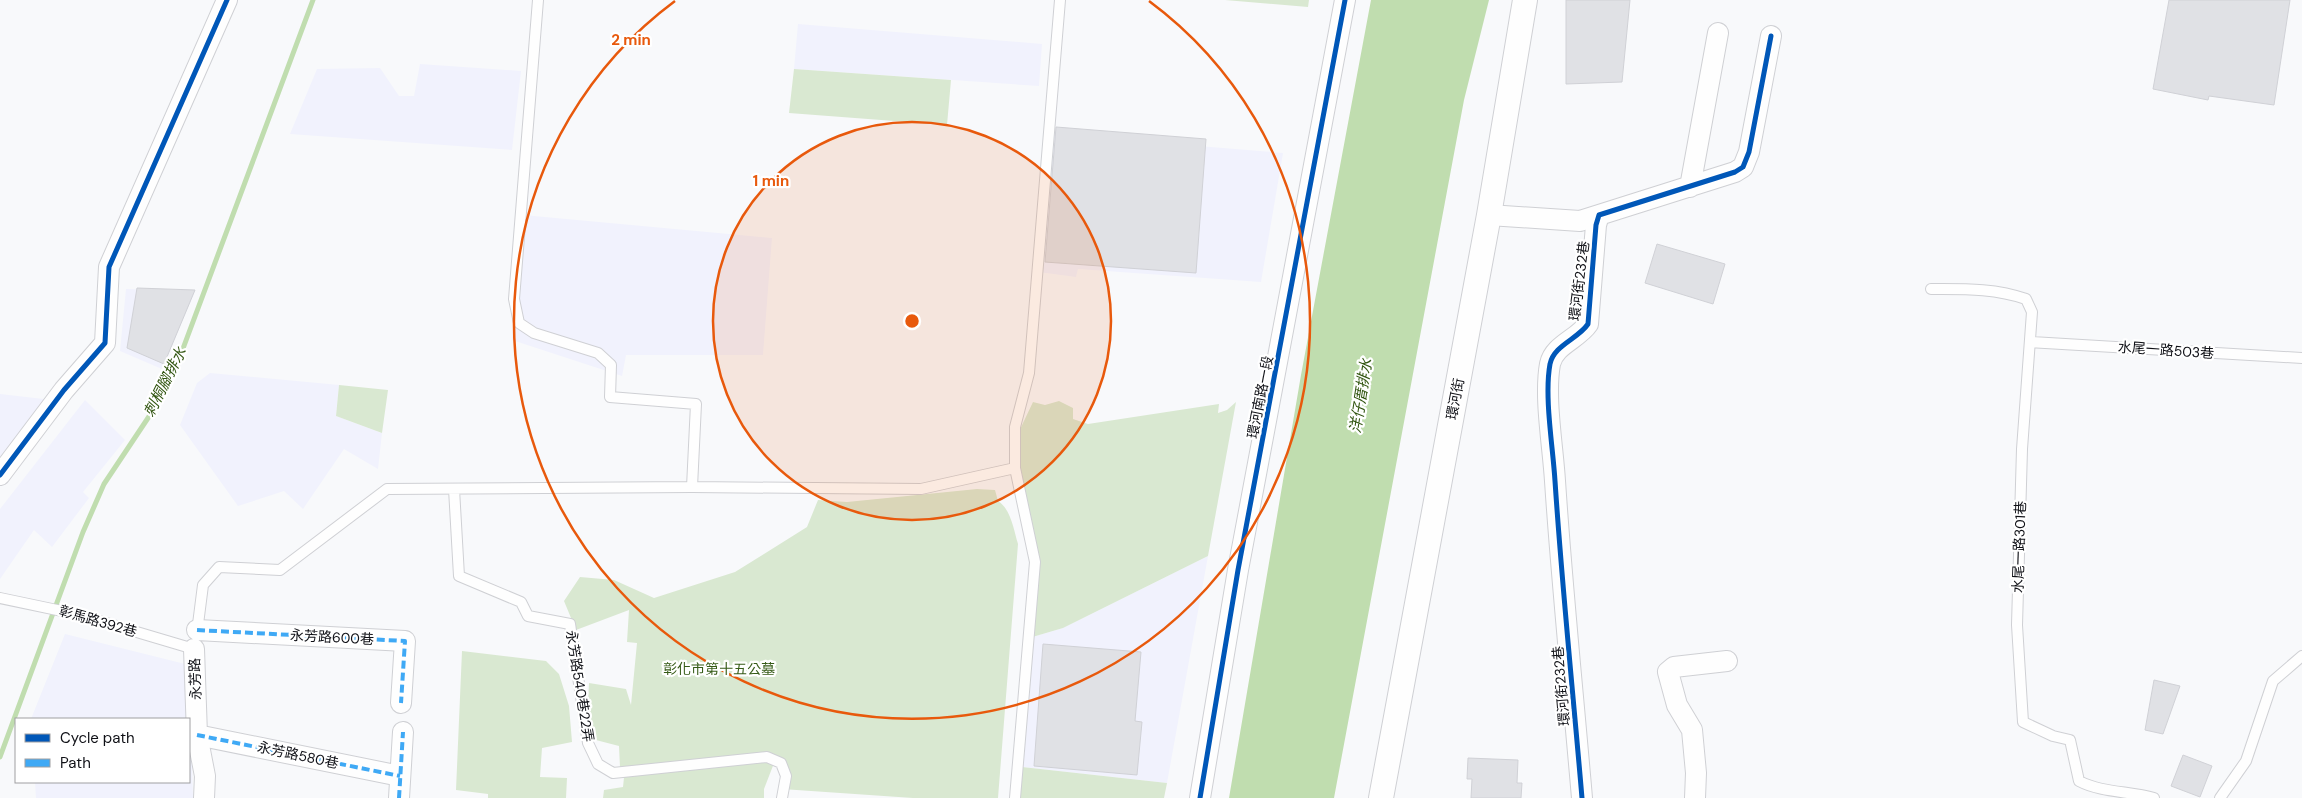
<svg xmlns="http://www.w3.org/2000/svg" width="2302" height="798" viewBox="0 0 2302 798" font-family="'DM Sans','Noto Sans TC',sans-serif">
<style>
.built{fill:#f1f2fd}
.green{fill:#d9e8d1}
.water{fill:#c0ddaf}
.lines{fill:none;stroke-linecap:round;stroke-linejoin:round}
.stream{stroke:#c0ddaf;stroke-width:5}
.building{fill:#e0e1e5;stroke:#d0d1d6}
.service-casing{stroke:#cfd0d4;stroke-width:12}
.minor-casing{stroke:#cfd0d4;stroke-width:22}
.tertiary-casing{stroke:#cfd0d4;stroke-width:26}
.service{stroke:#fefefe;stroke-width:10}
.minor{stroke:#fefefe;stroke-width:20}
.tertiary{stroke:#fefefe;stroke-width:24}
.quiet{stroke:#3fa9f5;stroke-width:4;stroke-dasharray:8 4;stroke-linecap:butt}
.cycleway-casing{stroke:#fff;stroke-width:8}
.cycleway{stroke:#0057b8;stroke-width:5}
.ring{fill:none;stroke:#e8590c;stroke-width:2.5}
.labels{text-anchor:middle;stroke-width:4.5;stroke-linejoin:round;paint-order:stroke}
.street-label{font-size:14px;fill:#0f1016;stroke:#fff}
.park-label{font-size:14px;fill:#365b17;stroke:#fff}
.water-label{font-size:15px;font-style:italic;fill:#30540f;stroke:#fff}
.centre{fill:#e8590c;stroke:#fff;stroke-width:2.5}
.ring-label{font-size:15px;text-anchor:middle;font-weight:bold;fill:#e8590c;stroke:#fff;stroke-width:4.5;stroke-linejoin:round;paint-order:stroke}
</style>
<rect width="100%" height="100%" fill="#f8f9fb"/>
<!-- built -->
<path class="built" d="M 798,24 L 1042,44 L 1039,86 L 794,69 Z
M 420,64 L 521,71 L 512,150 L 290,134 L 317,69 L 380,68 L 399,96 L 414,96 Z
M 1051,134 L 1283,153 L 1261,282 L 1078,269 L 1076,277 L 1038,272 Z
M 523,215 L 772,238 L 763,355 L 626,355 L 622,376 L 512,340 Z
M 126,289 L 195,291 L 162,369 L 120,351 Z
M 210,373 L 339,385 L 336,416 L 382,433 L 378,469 L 344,449 L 303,509 L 284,491 L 238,506 L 180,425 L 197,383 Z
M 0,394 L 61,401 L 0,477 Z
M 85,400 L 125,440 L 83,492 L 89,498 L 52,547 L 34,530 L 0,579 L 0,509 Z
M 1208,556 L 1167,783 L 1022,767 L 1029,638 L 1063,628 Z
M 65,634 L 189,665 L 193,798 L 36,798 L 35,782 L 189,782 L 189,719 L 31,719 Z"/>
<!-- green -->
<path class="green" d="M 1225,0 L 1309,0 L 1308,7 Z
M 794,69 L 951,80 L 947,125 L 789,113 Z
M 339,385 L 388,390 L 382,433 L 336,416 Z
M 1059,401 L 1073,408 L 1073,419 L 1088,424 L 1219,404 L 1218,413 L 1227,410 L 1236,402 L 1208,556 L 1063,628 L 1029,638 L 1032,574 L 1012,471 L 1014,442 L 1033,402 L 1045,405 Z
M 977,489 L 995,490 L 998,501 C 1011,509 1014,531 1018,544 L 998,798 L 913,798 L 782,789 L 782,763 L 776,758 L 764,789 L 764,798 L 603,798 L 604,790 L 623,787 L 625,768 L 620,767 L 619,746 L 592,739 L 587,726 L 589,683 L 626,689 L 631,705 L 637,643 L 627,642 L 629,610 L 576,630 L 564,601 L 580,577 L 614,580 L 654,598 L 735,572 L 807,527 L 818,500 L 847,502 Z
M 462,651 L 546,661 L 559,674 L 569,706 L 572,742 L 542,748 L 540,777 L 567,778 L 566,798 L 488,798 L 488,794 L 456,790 Z
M 1022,767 L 1167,783 L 1164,798 L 1019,798 Z"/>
<!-- water -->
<path class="water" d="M 1371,0 L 1489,0 L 1464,100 L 1334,798 L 1229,798 L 1301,375 Z"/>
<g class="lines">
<!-- stream -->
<path class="stream" d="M 0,757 L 83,532 L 104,484 L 156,406 L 175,370 L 313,0"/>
</g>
<!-- building -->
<path class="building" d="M 1566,0 L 1630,0 L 1622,82 L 1566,84 Z
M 2169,0 L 2290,0 L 2274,105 L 2209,96 L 2208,100 L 2153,89 Z
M 1056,127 L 1206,139 L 1196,273 L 1045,262 Z
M 1657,244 L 1725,264 L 1713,304 L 1645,283 Z
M 137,288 L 195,290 L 164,364 L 127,348 Z
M 1043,644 L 1141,652 L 1135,721 L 1142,722 L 1137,775 L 1034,766 Z
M 2154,680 L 2180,686 L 2163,734 L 2145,730 Z
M 2183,755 L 2212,766 L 2200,797 L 2171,786 Z
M 1468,758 L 1518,760 L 1517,783 L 1522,783 L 1521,798 L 1471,798 L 1472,779 L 1467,779 Z"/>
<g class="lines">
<defs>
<path id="service" d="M 538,0 L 514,299 L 519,323 L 534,333 L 598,353 L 611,365 L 610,397 L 696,404 L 692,487
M 1931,289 C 1964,289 1995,288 2026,299 L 2032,312 L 2022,449 L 2017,625 L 2023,722 L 2053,736 L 2070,740 L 2079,781 C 2102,793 2129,791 2154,798
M 2030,342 L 2302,358
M 454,489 L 459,576 L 521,602 L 528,616 L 570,624 L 588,743 L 598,764 L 613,773 L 767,757 L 781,763 L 786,776 L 782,798
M 0,598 L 76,614 L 194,649 L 194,646
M 197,632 L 203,585 L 219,567 L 280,570 L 387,489 L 692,487 L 921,489 L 1015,468
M 1015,798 L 1035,562 L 1015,468 L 1015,427 L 1029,373 L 1060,0
M 2220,798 L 2246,761 L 2273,681 L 2302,656"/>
<path id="minor" d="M 1690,187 L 1718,33
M 1489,215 L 1580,221 L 1599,215
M 0,475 L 64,390 L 105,343 L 109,267 L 227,0
M 197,630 L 405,641 L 401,703
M 194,649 L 197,735 L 205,776 L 204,798
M 197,735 L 400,776
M 399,798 L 403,732
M 1200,798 L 1238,570 L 1345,0
M 1582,798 C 1573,692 1562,587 1555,481 C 1553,447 1544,397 1550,364 C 1554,345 1578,339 1588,324 L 1596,225 L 1599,215 L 1735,172 L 1743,167 L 1749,152 L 1771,36
M 1695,798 L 1696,773 L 1692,730 L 1677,705 L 1668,672 L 1674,667 L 1727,661"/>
<path id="tertiary" d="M 1381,798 L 1489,215 L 1525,0"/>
</defs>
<!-- service casing -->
<use href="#service" class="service-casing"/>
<!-- minor casing -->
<use href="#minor" class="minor-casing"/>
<!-- tertiary casing -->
<use href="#tertiary" class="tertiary-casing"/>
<!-- service -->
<use href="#service" class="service"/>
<!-- minor -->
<use href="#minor" class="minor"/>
<!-- tertiary -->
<use href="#tertiary" class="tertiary"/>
<!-- quiet -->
<path class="quiet" d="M 197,630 L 405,641 L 401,703
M 197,735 L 400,776
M 399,798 L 403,732"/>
<defs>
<path id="cycleway" d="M 0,475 L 64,390 L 105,343 L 109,267 L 227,0
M 1200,798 L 1238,570 L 1345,0
M 1582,798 C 1573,692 1562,587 1555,481 C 1553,447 1544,397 1550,364 C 1554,345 1578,339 1588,324 L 1596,225 L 1599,215 L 1735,172 L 1743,167 L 1749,152 L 1771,36"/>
</defs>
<!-- cycleway casing -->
<use href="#cycleway" class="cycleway-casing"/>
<!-- cycleway -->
<use href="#cycleway" class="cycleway"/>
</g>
<!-- distance rings -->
<circle cx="912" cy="321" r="199" fill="#e8590c" fill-opacity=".12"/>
<g class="ring">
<circle cx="912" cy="321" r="199"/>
<path d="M1149 1A398 398 0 1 1 675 1"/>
</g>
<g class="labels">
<!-- street labels -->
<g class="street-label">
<text transform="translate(1579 281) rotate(-83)" y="5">環河街232巷</text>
<text transform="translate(2166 350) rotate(4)" y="5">水尾一路503巷</text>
<text transform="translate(1260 397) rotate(-79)" y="5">環河南路一段</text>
<text transform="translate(1455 399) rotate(-79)" y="5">環河街</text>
<text transform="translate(2019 547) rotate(-88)" y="5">水尾一路301巷</text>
<text transform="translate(98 621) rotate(16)" y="5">彰馬路392巷</text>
<text transform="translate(332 637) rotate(3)" y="5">永芳路600巷</text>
<text transform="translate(195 679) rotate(-92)" y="5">永芳路</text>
<text transform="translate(580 686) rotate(81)" y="5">永芳路540巷22弄</text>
<text transform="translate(1561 686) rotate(-95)" y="5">環河街232巷</text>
<text transform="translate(298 755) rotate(12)" y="5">永芳路580巷</text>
</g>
<!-- park labels -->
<g class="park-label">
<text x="719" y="674">彰化市第十五公墓</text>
</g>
<!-- water labels -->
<g class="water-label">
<text transform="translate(165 382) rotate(-63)" y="5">刺桐腳排水</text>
<text transform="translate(1361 396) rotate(-81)" y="5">洋仔厝排水</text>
</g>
</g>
<circle cx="912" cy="321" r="8" class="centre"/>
<g class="ring-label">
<text x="631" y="45">2 min</text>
<text x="771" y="186">1 min</text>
</g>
<!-- legend -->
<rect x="15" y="718" width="175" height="65" fill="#ffffff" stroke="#9f9fa2"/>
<rect x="25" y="734" width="25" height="8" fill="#0057b8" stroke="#9f9fa2"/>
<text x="60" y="743" font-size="15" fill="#0f1016">Cycle path</text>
<rect x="25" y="759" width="25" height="8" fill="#3fa9f5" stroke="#9f9fa2"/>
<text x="60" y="768" font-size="15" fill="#0f1016">Path</text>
</svg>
